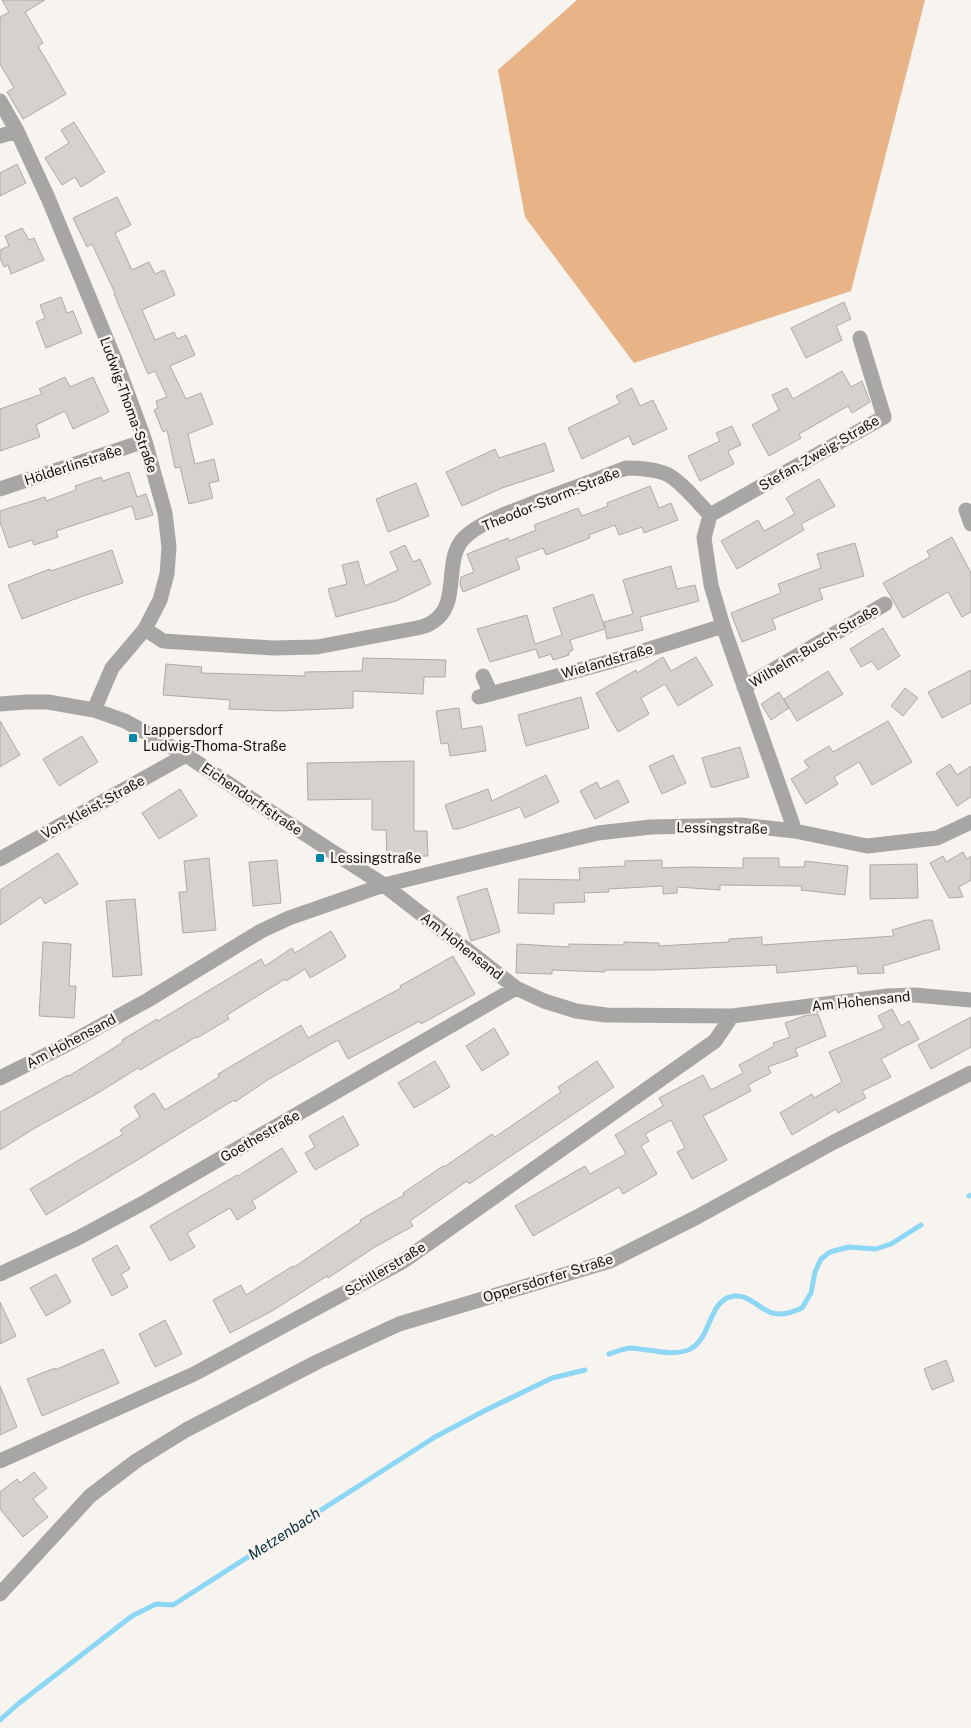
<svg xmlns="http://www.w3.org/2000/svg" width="971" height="1728" viewBox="0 0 971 1728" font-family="'Public Sans',sans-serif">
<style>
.forest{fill:#e8b386}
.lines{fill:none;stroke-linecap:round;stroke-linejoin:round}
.stream{stroke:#8cd7f4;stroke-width:5}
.building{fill:#d6d1ce;stroke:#aeaaa7}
.minor{stroke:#a8a6a5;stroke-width:15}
.poi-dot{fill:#0686a9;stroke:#f7f3ef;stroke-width:2}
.labels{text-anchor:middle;stroke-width:5;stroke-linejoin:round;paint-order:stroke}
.street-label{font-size:14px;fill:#151312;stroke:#f7f3ef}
.poi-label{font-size:14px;fill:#151312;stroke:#f7f3ef;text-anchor:start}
.water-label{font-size:15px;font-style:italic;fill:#0c303d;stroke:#f7f3ef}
</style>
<rect width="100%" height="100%" fill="#f7f3ef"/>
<!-- forest -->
<path class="forest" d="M 577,0 L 925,0 L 851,291 L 634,363 L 525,217 L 498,70 Z"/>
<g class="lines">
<!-- stream -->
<path class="stream" d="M 969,1196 L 971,1195
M 609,1354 C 616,1352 624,1348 631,1348 C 649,1349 676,1358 692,1348 C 711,1336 709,1303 730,1297 C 748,1292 757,1308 772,1313 C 783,1316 792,1312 802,1308 L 811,1293 L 815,1272 L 821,1259 L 830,1252 L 849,1247 L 876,1249 L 891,1244 L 921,1225
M 0,1720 L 18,1704 L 132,1616 L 156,1604 L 173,1605 L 435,1437 L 484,1411 L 552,1378 L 585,1370"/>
</g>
<!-- building -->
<path class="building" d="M 2,0 L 45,0 L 25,12 L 43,43 L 38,46 L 66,94 L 23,119 L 7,92 L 14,88 L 0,64 L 0,17 L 9,12 Z
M 74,122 L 105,172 L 81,187 L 75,177 L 62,185 L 45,158 L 69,143 L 61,130 Z
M 17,164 L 26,183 L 0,196 L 0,173 Z
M 117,197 L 131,225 L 115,233 L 132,270 L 149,262 L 155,274 L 164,270 L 175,295 L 142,310 L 155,340 L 174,332 L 177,339 L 186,335 L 195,355 L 170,366 L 186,399 L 201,393 L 213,424 L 188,434 L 195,464 L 214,459 L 219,481 L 209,483 L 213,498 L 189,504 L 180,467 L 175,468 L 167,430 L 163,432 L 154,410 L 158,408 L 156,401 L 167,397 L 155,371 L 148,374 L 114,294 L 115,293 L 92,244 L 87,247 L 73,218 Z
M 22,228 L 29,240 L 34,238 L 44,260 L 11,274 L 8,265 L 4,267 L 0,258 L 0,250 L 9,246 L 5,236 Z
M 61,297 L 67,313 L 73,311 L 82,333 L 46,348 L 36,322 L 45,318 L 40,305 Z
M 844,302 L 851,319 L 836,326 L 842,340 L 806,358 L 791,328 Z
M 842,371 L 851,387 L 862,381 L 870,402 L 852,413 L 848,406 L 799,434 L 801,438 L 769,456 L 752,425 L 779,410 L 772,395 L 787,388 L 793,399 Z
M 65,377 L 70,387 L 93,377 L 109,412 L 73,429 L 65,411 L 36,425 L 40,437 L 0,451 L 0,409 L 42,394 L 39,389 Z
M 632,388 L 640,406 L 653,400 L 667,429 L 633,445 L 629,436 L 582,459 L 568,428 L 620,403 L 616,396 Z
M 732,426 L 741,445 L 728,451 L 734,464 L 700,481 L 688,456 L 720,441 L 716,433 Z
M 545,443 L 554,471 L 502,488 L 462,506 L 446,472 L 495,449 L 499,458 Z
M 129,472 L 137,497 L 146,494 L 153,515 L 136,520 L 132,506 L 56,531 L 58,537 L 34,545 L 32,540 L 9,548 L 0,522 L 0,511 L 45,497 L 46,501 L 76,490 L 75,486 L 101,477 L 103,481 Z
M 819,479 L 835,506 L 801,524 L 804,530 L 737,569 L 721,541 L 758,520 L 764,531 L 795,514 L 786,498 Z
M 416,483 L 429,516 L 388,532 L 376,499 Z
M 650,486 L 659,508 L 671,503 L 678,520 L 644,533 L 642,527 L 619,535 L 615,525 L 589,535 L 590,538 L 546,555 L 543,548 L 516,558 L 520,569 L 463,592 L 460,585 L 461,577 L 474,572 L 467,554 L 508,538 L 509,541 L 536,530 L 534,525 L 578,508 L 582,516 L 608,506 L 607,503 Z
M 952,537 L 971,573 L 971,612 L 962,617 L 948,592 L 903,618 L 883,583 L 930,557 L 927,551 Z
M 855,543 L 864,576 L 819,589 L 823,599 L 772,619 L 776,629 L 742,642 L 731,613 L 781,593 L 778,584 L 821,568 L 817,554 Z
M 405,545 L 413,562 L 420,559 L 431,584 L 396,601 L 336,617 L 328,589 L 347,584 L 342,565 L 358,561 L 365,586 L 398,570 L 390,552 Z
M 112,550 L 123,583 L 83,596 L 22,619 L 8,585 L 50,569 L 51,571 Z
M 671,566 L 677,589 L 695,585 L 699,601 L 640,617 L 643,630 L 607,639 L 605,629 L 570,640 L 573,650 L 569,652 L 569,655 L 553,660 L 551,654 L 539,658 L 536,649 L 490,662 L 477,629 L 527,615 L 535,644 L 562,635 L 553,608 L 593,594 L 605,628 L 604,622 L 633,614 L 623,580 Z
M 883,628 L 900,656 L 878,670 L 872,661 L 861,667 L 850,649 Z
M 663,657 L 671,671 L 696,657 L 713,685 L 678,706 L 665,684 L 641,698 L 649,714 L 618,732 L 596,693 L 636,670 L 637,673 Z
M 363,658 L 446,660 L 445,677 L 424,677 L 423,694 L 353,691 L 353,708 L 280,711 L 229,709 L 230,700 L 163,695 L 166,664 L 202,667 L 201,673 L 305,676 L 305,672 L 362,671 Z
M 971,670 L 971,703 L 942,718 L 928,692 Z
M 828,671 L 843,694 L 797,721 L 784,699 Z
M 905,688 L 918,698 L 903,716 L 891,706 Z
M 779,692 L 789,708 L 771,720 L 761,704 Z
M 581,697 L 589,728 L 526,746 L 518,715 Z
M 459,708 L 462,729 L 482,726 L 486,751 L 450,756 L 448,743 L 441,744 L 436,711 Z
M 0,721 L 20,755 L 0,767 Z
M 888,721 L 912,762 L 872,785 L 859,762 L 834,777 L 838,784 L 806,804 L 791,779 L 809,768 L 804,761 L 829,746 L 833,752 Z
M 82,736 L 98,762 L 59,786 L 43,759 Z
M 740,747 L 749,777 L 716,787 L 711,787 L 702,758 Z
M 673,755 L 686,783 L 662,794 L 649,766 Z
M 414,761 L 414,831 L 427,831 L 428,856 L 387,856 L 386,830 L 372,830 L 372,799 L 308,800 L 307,763 Z
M 950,764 L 957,775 L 971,766 L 971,797 L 957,806 L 936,773 Z
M 546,775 L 559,802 L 525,818 L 520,807 L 459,829 L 453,829 L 445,805 L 488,789 L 492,801 Z
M 618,780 L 629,802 L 595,819 L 580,791 L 597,782 L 600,789 Z
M 180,789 L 197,816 L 159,839 L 142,813 Z
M 963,852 L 967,859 L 971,856 L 971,880 L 959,887 L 963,897 L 949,898 L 930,863 L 943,856 L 946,862 Z
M 58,853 L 78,884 L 45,904 L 41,897 L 0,925 L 0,890 Z
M 209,858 L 216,930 L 183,933 L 179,892 L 187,892 L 184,861 Z
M 743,858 L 779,858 L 779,867 L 804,867 L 805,861 L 848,866 L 845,895 L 801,890 L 802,886 L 720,885 L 720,890 L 677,887 L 677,893 L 663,894 L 663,886 L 608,889 L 609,892 L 584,893 L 585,902 L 554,903 L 554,914 L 518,913 L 519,879 L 580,880 L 579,868 L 625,866 L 625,861 L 662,860 L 662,868 L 688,867 L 743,868 Z
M 277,860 L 281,903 L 253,906 L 249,862 Z
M 917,864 L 918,898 L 870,899 L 870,865 Z
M 487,888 L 500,932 L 471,941 L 457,897 Z
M 135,899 L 142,975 L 113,977 L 106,901 Z
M 926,920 L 932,920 L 940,949 L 883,966 L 884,973 L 858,974 L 857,966 L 777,973 L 776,965 L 656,970 L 605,970 L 605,972 L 552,970 L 552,974 L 516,973 L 517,944 L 569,947 L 569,944 L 624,945 L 624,942 L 659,943 L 659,946 L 729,942 L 729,939 L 762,937 L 762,945 L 894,936 L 892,930 Z
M 331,931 L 346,957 L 310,978 L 305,969 L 286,981 L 285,979 L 227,1015 L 229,1019 L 197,1038 L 196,1037 L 140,1070 L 138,1068 L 98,1093 L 35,1128 L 0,1150 L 0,1112 L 68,1075 L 69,1076 L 123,1042 L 122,1040 L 157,1019 L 158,1021 L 261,959 L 265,966 L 292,948 L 295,953 Z
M 43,942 L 71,944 L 69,986 L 76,986 L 74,1018 L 39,1016 Z
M 453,956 L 475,994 L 421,1024 L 420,1021 L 348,1059 L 338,1040 L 269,1079 L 235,1102 L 234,1100 L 187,1129 L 139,1159 L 46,1215 L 30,1189 L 123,1134 L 120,1130 L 140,1117 L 134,1106 L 154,1093 L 165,1110 L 219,1077 L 218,1074 L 301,1025 L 308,1038 L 401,988 L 400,986 Z
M 892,1009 L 901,1026 L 909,1021 L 919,1039 L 881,1059 L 891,1077 L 862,1091 L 866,1098 L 838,1113 L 836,1109 L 792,1135 L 780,1113 L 812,1094 L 814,1098 L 842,1082 L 829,1052 L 884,1028 L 878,1016 Z
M 818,1014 L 826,1036 L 795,1049 L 798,1056 L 768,1067 L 771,1073 L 748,1085 L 751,1091 L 703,1116 L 727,1160 L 692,1179 L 677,1152 L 685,1148 L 671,1120 L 645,1134 L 649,1141 L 641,1146 L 657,1174 L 623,1194 L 619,1187 L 533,1236 L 515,1206 L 585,1166 L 590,1174 L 626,1154 L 615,1135 L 663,1106 L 659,1098 L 703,1075 L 711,1090 L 743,1073 L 739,1065 L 774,1046 L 773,1043 L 790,1037 L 785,1023 L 804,1016 Z
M 971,1017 L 971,1047 L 931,1069 L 918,1045 Z
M 494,1028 L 509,1054 L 482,1071 L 466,1046 Z
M 435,1061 L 450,1087 L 414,1108 L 398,1083 Z
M 597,1061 L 614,1087 L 469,1184 L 467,1181 L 410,1221 L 413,1226 L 375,1247 L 328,1278 L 327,1276 L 272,1311 L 230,1333 L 213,1300 L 241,1285 L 246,1295 L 293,1266 L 294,1267 L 361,1222 L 360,1220 L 404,1195 L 403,1193 L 443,1166 L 444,1167 L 492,1134 L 495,1137 L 561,1092 L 558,1087 Z
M 343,1116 L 359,1145 L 315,1170 L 305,1153 L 315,1147 L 309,1136 Z
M 282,1148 L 297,1172 L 252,1201 L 256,1208 L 237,1220 L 230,1208 L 187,1233 L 195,1247 L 170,1261 L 150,1226 L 237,1175 L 238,1176 Z
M 117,1245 L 130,1269 L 121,1274 L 128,1287 L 112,1296 L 92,1259 Z
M 56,1274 L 71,1302 L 46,1316 L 30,1288 Z
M 0,1302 L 16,1336 L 0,1344 Z
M 165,1320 L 182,1354 L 155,1367 L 139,1334 Z
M 103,1349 L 119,1383 L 42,1416 L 27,1379 L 55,1368 L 55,1370 Z
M 946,1360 L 954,1381 L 932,1390 L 924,1369 Z
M 0,1386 L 17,1427 L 0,1435 Z
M 34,1472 L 47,1488 L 33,1499 L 48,1517 L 23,1537 L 0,1509 L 0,1492 L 17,1479 L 20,1483 Z"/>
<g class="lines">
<!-- minor -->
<path class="minor" d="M 0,101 L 17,131 L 48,198 L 116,362 L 145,441 L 165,513 L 169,547 L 167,574 L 160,600 L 145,629 L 112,668 L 94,710
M 0,136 L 17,131
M 0,489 L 145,441
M 966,510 L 971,524
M 710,515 L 884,417 L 860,338
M 145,629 L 163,641 L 273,648 L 317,647 L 417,628 C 421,627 427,626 431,623 C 463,605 441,560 465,537 C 482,521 514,511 536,502 C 566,491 596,480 626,468 C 639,468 652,469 664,473 C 679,478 699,504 710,515 L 704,538 L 711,585 L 723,626 L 795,831
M 483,676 L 491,694
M 744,687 L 885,604
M 479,697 L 605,663 L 723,626
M 0,704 L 26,702 L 48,702 L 94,710 L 125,721 L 186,755 L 271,812 L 384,885 L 516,988 L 544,1001 L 576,1011 L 606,1015 L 732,1016 L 888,996 L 915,995 L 971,1000
M 0,859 L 186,755
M 0,1078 L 66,1045 L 148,1000 L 261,931 L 289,918 L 384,885 L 598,833 L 651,827 L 741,825 L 795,831 L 867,846 L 937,838 L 971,822
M 0,1274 L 78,1238 L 145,1202 L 516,988
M 0,1461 L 194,1374 L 402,1262 L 715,1041 L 732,1016
M 0,1594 L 90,1496 L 136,1461 L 186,1430 L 317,1362 L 399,1324 L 610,1261 L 697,1217 L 834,1142 L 971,1073"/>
</g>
<!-- markers -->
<g class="poi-dot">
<rect x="128" y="733" width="10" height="10" rx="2.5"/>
<rect x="315" y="853" width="10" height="10" rx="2.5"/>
</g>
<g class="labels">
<!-- street labels -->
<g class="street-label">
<text transform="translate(129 405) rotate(70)" y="5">Ludwig-Thoma-Straße</text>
<text transform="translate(819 453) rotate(-30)" y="5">Stefan-Zweig-Straße</text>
<text transform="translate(73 465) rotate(-18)" y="5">Hölderlinstraße</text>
<text transform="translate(551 499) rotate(-22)" y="5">Theodor-Storm-Straße</text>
<text transform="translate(814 646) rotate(-31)" y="5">Wilhelm-Busch-Straße</text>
<text transform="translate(607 661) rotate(-16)" y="5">Wielandstraße</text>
<text transform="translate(252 799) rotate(34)" y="5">Eichendorffstraße</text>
<text transform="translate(93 807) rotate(-29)" y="5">Von-Kleist-Straße</text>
<text transform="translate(722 828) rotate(1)" y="5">Lessingstraße</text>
<text transform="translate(462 946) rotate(38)" y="5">Am Hohensand</text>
<text transform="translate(861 1001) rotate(-6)" y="5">Am Hohensand</text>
<text transform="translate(71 1041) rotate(-28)" y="5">Am Hohensand</text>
<text transform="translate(260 1136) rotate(-30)" y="5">Goethestraße</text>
<text transform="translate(385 1269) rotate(-31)" y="5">Schillerstraße</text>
<text transform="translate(548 1278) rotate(-17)" y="5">Oppersdorfer Straße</text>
</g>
<!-- poi labels -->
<g class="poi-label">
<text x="143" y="735">Lappersdorf<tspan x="143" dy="16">Ludwig-Thoma-Straße</tspan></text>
<text x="330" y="863">Lessingstraße</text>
</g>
<!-- water labels -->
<g class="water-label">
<text transform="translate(284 1534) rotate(-33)" y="5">Metzenbach</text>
</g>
</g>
</svg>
